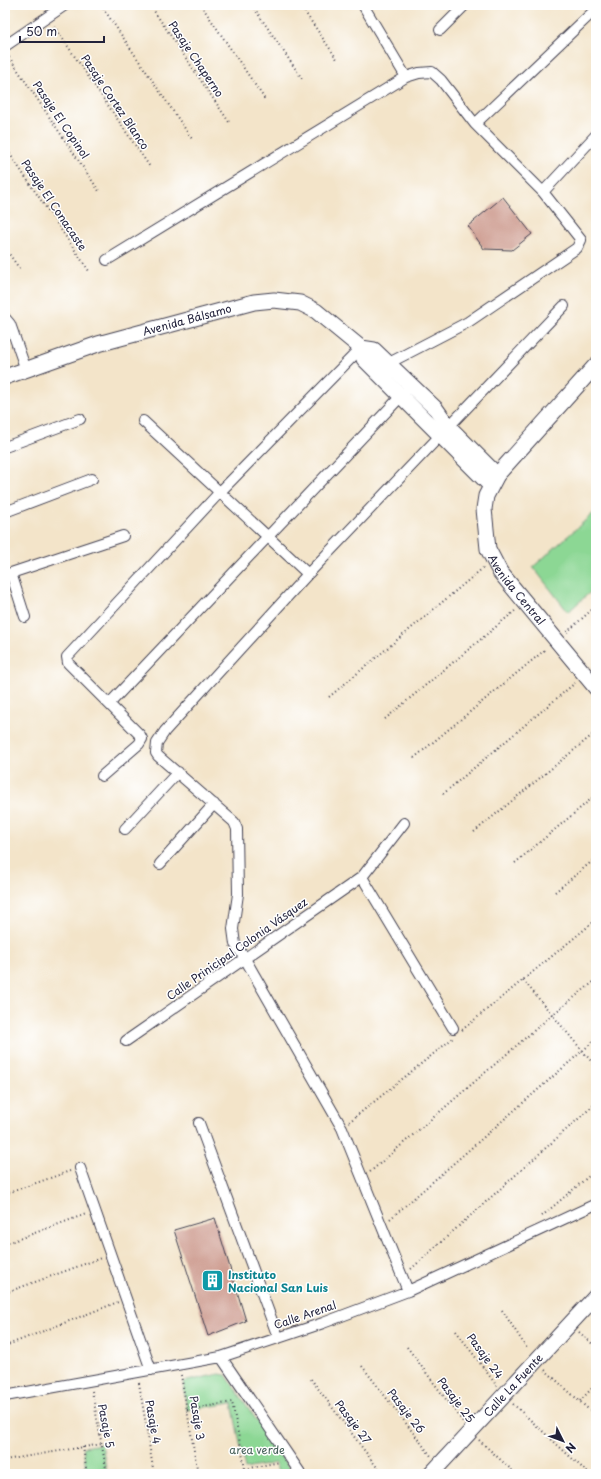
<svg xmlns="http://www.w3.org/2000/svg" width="601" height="1479" viewBox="0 0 601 1479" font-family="'Playpen Sans',sans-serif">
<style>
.green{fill:#8cd794;stroke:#577c68}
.building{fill:#cf9f93}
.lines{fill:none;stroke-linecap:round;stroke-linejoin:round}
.street-casing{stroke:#413f50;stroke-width:12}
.secondary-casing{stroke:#413f50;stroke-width:17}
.path{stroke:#413f50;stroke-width:2;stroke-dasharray:1 3;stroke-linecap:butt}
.street{stroke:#fff;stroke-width:10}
.secondary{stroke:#fff;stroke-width:15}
.labels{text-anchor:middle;stroke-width:3;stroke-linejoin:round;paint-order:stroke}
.street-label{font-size:11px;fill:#22223b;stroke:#fff}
.culture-label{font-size:11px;font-weight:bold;fill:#0d838f;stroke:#fff;text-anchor:start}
.park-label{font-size:11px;fill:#47615a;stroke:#fff}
</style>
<rect width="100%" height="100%" fill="#fff"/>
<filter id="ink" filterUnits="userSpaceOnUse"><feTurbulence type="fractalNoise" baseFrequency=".025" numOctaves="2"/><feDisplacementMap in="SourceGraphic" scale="8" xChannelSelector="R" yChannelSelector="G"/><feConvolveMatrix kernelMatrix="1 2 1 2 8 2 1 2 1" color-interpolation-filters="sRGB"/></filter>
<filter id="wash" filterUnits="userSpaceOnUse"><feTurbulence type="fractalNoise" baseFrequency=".012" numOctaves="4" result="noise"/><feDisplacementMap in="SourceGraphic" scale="16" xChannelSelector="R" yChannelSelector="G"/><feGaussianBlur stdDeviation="0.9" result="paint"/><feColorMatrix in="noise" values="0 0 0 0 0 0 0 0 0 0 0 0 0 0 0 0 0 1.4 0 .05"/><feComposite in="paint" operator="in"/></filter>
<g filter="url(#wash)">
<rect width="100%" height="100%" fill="#f3e4c9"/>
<!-- green -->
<path class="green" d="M 596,511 L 596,587 L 568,612 L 533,567 Z
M 219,1374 L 226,1375 L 293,1474 L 279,1474 L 275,1463 L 245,1469 L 232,1403 L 187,1410 L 183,1382 Z
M 102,1444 L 107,1474 L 87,1474 L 83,1447 Z"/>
<g id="blocks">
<!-- building -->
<path class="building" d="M 503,197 L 532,234 L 512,250 L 484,249 L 468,226 Z
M 215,1218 L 246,1321 L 208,1336 L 174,1230 Z"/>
</g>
</g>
<g filter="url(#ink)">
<use href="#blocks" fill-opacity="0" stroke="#413f50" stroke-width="1"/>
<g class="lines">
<defs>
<path id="street" d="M 363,5 L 406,77
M 440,30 L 465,5
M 5,46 L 65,5
M 475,124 L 596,9
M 543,192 L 596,135
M 107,260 L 406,77 L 419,73 L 432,72 L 441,80 L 475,124 L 543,192 L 581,240 L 577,248 L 468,322 L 389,363
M 5,318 L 10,324 L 26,370
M 143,421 L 308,574
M 5,447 L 80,419
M 5,512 L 92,479
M 11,573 L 25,617
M 5,575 L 123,536
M 110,703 L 405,392
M 142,739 L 140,735 L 68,663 L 67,657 L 220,492 L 361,348
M 102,776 L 139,744 L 142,739
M 125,829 L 178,772
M 160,864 L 214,804
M 362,877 L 453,1028
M 126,1041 L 362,877 L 404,823
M 199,1123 L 278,1337
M 80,1168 L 151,1370
M 408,1291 L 342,1128 L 244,957 L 235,944 L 233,929 L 238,894 L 237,829 L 234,822 L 158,756 L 156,753 L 157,743 L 165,731 L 308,574 L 564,306
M 221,1357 L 301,1474
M 5,1396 L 221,1357 L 323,1323 L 408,1291 L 596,1204"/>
<g id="secondary">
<path d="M 361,348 L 364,359 L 490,485"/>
<path id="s1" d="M 596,365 L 497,475 L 486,496 L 484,509 L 488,549 L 500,572 L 596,688"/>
<path id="s2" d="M 5,377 L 98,344 L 254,302 L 274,300 L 300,303 L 316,311 L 361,348 L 374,350 L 436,409 L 448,426 L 497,475"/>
<path id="s3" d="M 431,1474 L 596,1296"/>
</g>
</defs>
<!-- street casing -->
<use href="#street" class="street-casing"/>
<!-- secondary casing -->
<use href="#secondary" class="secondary-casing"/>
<!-- path -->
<path class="path" d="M 101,5 L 192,139
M 150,5 L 229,122
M 201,5 L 266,101
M 252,5 L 303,80
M 300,5 L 337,59
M 54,26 L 150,167
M 9,57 L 99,191
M 5,147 L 89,271
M 5,248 L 21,271
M 567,632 L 596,606
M 329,697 L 483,568
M 385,719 L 516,610
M 414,758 L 546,649
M 443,794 L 575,683
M 474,832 L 596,732
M 515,863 L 596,795
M 555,892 L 596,858
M 523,980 L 596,1067
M 462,1030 L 596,920
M 349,1122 L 453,1038
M 370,1172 L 552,1015 L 596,980
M 5,1194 L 70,1171
M 542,1216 L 596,1170
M 390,1219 L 596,1039
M 5,1244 L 86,1214
M 411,1269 L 596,1103
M 5,1293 L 101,1258
M 502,1310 L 528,1350
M 456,1331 L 497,1386
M 579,1332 L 596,1347
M 5,1346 L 118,1302
M 407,1347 L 463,1422
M 362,1366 L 431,1456
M 545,1370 L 596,1416
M 181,1375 L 198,1474
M 311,1379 L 382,1474
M 139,1383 L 154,1474
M 92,1391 L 107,1474
M 580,1401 L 596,1384
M 513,1404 L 589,1474
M 187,1410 L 232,1402 L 246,1474
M 479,1440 L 516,1474
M 83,1447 L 87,1474
M 5,1460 L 102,1444
M 245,1469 L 280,1462"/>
<!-- street -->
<use href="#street" class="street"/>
<!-- secondary -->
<use href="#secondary" class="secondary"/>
</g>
</g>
<!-- icons -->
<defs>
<symbol id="building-square" viewBox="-11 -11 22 22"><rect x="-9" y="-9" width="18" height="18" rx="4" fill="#0f9aa8" stroke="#fff"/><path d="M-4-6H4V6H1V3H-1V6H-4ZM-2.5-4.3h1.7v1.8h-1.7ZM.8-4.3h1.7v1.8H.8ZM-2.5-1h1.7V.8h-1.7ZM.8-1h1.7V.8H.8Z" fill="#fff"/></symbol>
</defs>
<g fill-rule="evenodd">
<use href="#building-square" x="200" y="1268" width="25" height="25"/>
</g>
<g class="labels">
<!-- street labels -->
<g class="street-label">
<text transform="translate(196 59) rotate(56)" y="4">Pasaje Chaperno</text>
<text transform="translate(115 102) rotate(56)" y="4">Pasaje Cortez Blanco</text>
<text transform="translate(61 120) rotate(56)" y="4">Pasaje El Copinol</text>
<text transform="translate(54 205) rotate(56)" y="4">Pasaje El Conacaste</text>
<text dy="4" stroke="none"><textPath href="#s2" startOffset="191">Avenida Bálsamo</textPath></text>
<text dy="4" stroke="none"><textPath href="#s1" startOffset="275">Avenida Central</textPath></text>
<text transform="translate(237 949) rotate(-35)" y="4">Calle Prinicipal Colonia Vásquez</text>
<text transform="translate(305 1315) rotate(-19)" y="4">Calle Arenal</text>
<text transform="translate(485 1356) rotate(54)" y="4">Pasaje 24</text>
<text dy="4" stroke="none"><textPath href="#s3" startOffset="121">Calle La Fuente</textPath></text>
<text transform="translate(456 1400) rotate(53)" y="4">Pasaje 25</text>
<text transform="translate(406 1411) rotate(52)" y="4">Pasaje 26</text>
<text transform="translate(197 1418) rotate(81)" y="4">Pasaje 3</text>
<text transform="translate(153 1422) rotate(80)" y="4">Pasaje 4</text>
<text transform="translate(353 1422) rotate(53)" y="4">Pasaje 27</text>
<text transform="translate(106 1426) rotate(79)" y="4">Pasaje 5</text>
</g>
<!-- culture labels -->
<g class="culture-label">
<text x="228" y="1279">Instituto<tspan x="228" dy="13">Nacional San Luis</tspan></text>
</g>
<!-- park labels -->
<g class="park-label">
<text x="257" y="1454">area verde</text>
</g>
</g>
<!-- margin -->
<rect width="601" height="1479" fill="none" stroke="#fff" stroke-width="20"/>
<!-- north arrow -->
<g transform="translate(563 1441) rotate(132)" stroke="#ffffff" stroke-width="3" paint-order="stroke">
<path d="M0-3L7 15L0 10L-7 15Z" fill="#22223b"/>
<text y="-6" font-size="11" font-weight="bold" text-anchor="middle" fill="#22223b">N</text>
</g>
<!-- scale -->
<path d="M20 36v6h84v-6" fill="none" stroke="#22223b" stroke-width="2"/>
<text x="26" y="36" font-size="12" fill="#22223b" stroke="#ffffff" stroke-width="3" paint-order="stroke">50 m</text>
</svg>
